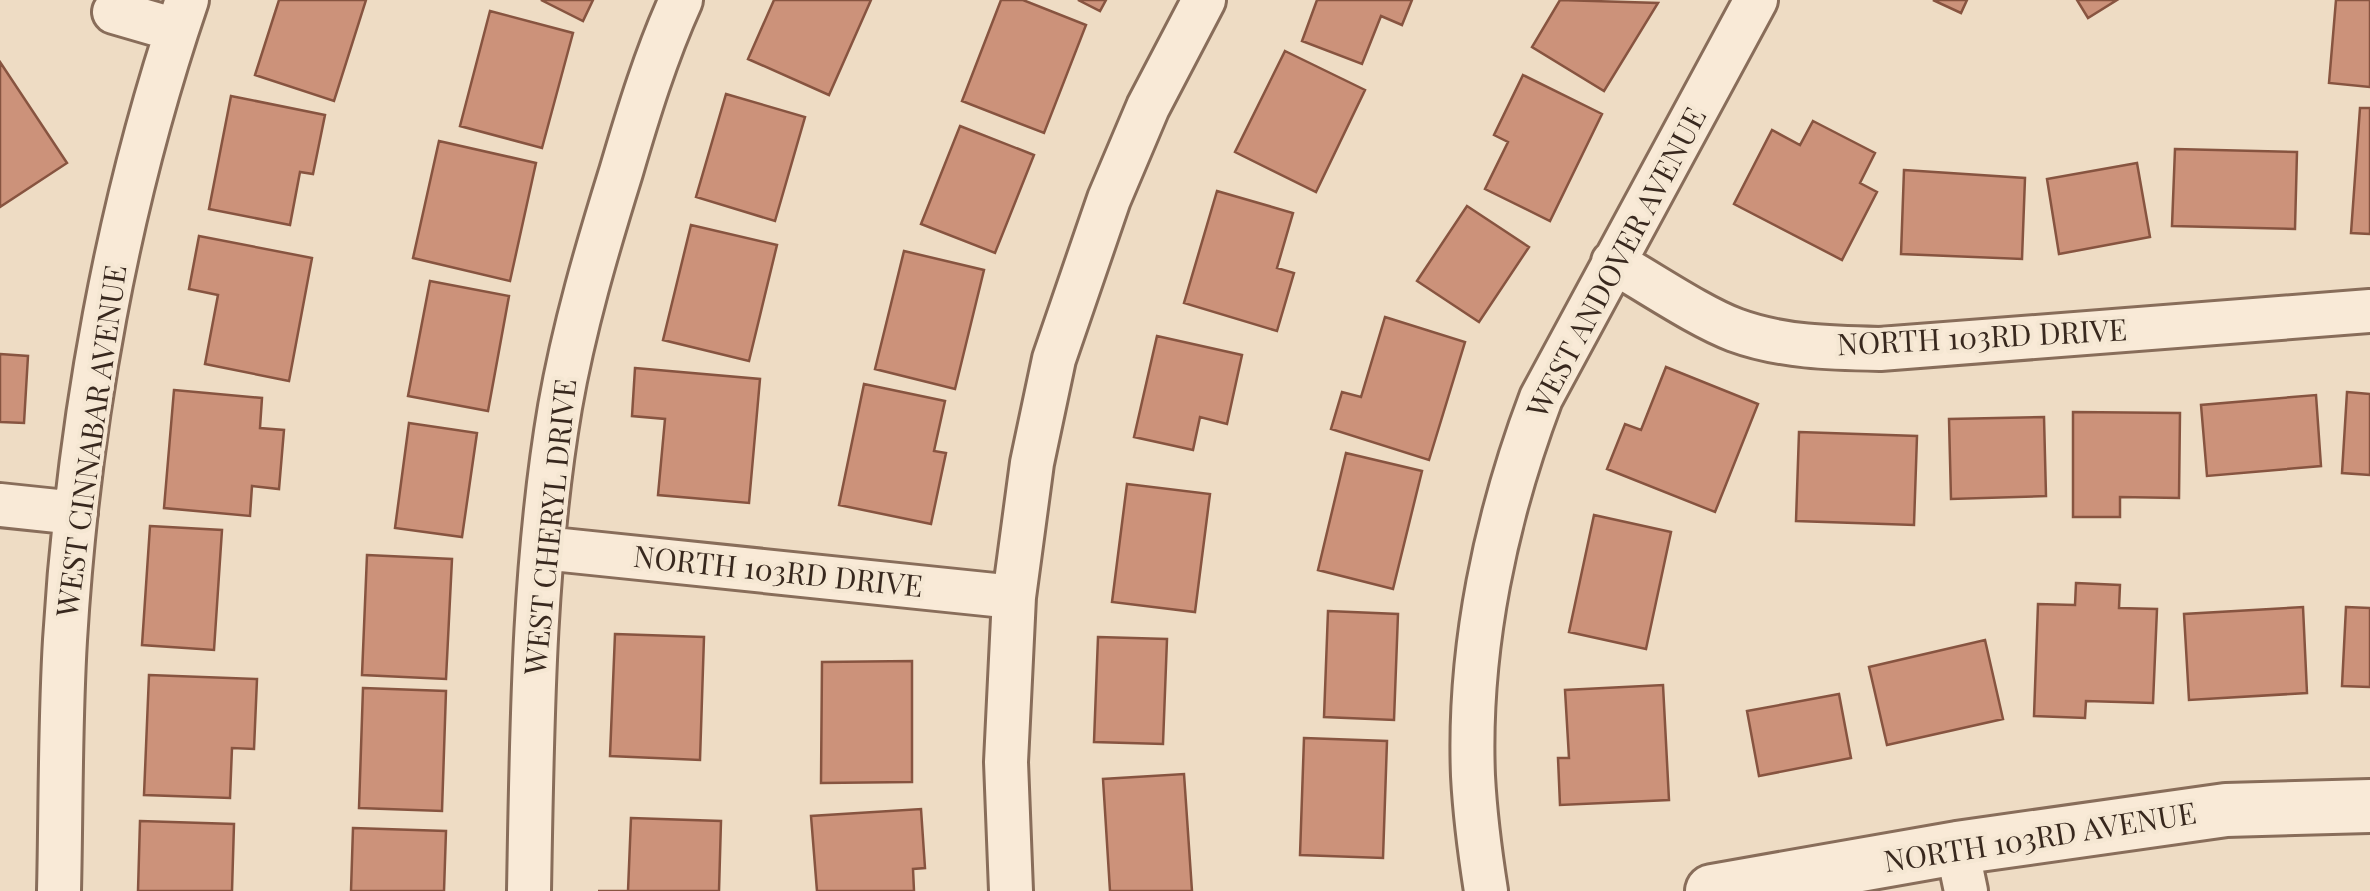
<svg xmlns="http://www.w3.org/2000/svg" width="2370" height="891" viewBox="0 0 2370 891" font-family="'Playfair Display',serif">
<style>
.building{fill:#cc927a;stroke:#875440;stroke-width:2.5}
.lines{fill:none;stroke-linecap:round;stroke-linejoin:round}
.minor-casing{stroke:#886d5a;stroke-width:48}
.tertiary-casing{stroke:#886d5a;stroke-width:58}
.minor{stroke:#f9ead7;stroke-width:42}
.tertiary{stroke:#f9ead7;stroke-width:52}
.labels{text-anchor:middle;stroke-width:8;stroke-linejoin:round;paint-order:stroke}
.street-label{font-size:30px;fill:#38281e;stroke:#f5e7d3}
</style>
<rect width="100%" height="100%" fill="#eedcc4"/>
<!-- building -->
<path class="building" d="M 279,0 L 366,0 L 334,101 L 255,75 Z
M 541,0 L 593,0 L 583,21 Z
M 774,0 L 871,0 L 829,95 L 748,59 Z
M 1001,0 L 1023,0 L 1086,25 L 1044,133 L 962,101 Z
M 1078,0 L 1106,0 L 1100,11 Z
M 1317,0 L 1412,0 L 1402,25 L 1381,16 L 1362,64 L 1302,41 Z
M 1560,0 L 1658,3 L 1604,91 L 1532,47 Z
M 1933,0 L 1967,0 L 1961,13 Z
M 2077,0 L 2117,0 L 2088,18 Z
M 2336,0 L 2370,0 L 2370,87 L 2329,83 Z
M 490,11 L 573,33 L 542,148 L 460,126 Z
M 1285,51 L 1365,90 L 1316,192 L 1235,152 Z
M 0,62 L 67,163 L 0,207 Z
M 1523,75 L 1602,114 L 1550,221 L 1485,189 L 1508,142 L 1494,135 Z
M 726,94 L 805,117 L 775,221 L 696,197 Z
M 231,96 L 325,115 L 313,174 L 300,172 L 290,225 L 209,209 Z
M 2360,108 L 2370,108 L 2370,234 L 2351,233 Z
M 1813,121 L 1875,153 L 1860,183 L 1877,192 L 1842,260 L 1734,204 L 1772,130 L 1800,145 Z
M 960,126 L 1034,155 L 995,253 L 921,224 Z
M 439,141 L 536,163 L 510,281 L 413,258 Z
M 2175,149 L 2297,152 L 2295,229 L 2172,226 Z
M 2137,163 L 2150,237 L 2059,254 L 2047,179 Z
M 1904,170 L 2025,178 L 2022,259 L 1901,254 Z
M 1217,191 L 1293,213 L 1277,268 L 1294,273 L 1277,331 L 1184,303 Z
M 1467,206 L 1529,247 L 1479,322 L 1417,281 Z
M 691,225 L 777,245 L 749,361 L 663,340 Z
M 199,236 L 312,258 L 289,381 L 205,364 L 218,295 L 189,289 Z
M 904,251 L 984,270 L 955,389 L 875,369 Z
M 430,281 L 509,296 L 488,411 L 408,396 Z
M 1385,317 L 1465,342 L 1429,460 L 1331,429 L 1342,392 L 1361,397 Z
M 1157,336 L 1242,355 L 1227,424 L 1200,417 L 1193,450 L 1134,437 Z
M 0,354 L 28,356 L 24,423 L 0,422 Z
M 1666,367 L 1758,404 L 1715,512 L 1607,469 L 1625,424 L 1641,430 Z
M 635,368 L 760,379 L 749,503 L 658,495 L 665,419 L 632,416 Z
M 864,384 L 945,401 L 934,451 L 946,453 L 931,524 L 839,505 Z
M 174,390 L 262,398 L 260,428 L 284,430 L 279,489 L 252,486 L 250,516 L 164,508 Z
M 2347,392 L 2370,394 L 2370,475 L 2342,473 Z
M 2316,395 L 2321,466 L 2207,476 L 2201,405 Z
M 2073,412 L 2180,413 L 2179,498 L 2120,497 L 2120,517 L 2073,517 Z
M 2044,417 L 2046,496 L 1951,499 L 1949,419 Z
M 409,423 L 477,433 L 462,537 L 395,528 Z
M 1799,432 L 1917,436 L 1914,525 L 1796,521 Z
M 1346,453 L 1422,471 L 1393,589 L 1318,570 Z
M 1127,484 L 1210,494 L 1195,612 L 1112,602 Z
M 1594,515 L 1671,532 L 1646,649 L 1569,632 Z
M 150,526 L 222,530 L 214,650 L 142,645 Z
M 367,555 L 452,559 L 446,679 L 362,675 Z
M 2076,583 L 2120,585 L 2119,608 L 2157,609 L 2153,703 L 2086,701 L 2085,718 L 2034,716 L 2038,604 L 2075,605 Z
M 2303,607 L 2307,693 L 2189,700 L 2184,614 Z
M 2346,607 L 2370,608 L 2370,687 L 2342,686 Z
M 1328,611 L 1398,614 L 1394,720 L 1324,717 Z
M 615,634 L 704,637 L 700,760 L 610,756 Z
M 1098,637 L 1167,639 L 1163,744 L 1094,742 Z
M 1985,640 L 2003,719 L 1887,745 L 1869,667 Z
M 912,661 L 912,782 L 821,783 L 822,662 Z
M 149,675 L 257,679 L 254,749 L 232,748 L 230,798 L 144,795 Z
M 1663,685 L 1669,800 L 1560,805 L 1558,758 L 1569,758 L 1565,690 Z
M 363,688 L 446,691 L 442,811 L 359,808 Z
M 1839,694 L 1851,758 L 1759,776 L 1747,711 Z
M 1304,738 L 1387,741 L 1383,858 L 1300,855 Z
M 1184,774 L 1192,891 L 1110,891 L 1103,779 Z
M 921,809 L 925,868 L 913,869 L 914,891 L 817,891 L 811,816 Z
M 631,818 L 721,821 L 719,891 L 598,891 L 628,891 Z
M 140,821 L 234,824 L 232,891 L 138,891 Z
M 353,828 L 446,831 L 444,891 L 351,891 Z"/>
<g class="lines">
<defs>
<path id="minor" d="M 114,12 L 176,30
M 1613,262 C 1649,282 1698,316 1735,330 C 1781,347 1831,348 1880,349 L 2370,311
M 0,505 L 76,513
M 543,548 L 1014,597
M 1957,848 L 1966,891
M 59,891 C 61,808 60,724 65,640 C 78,425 117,205 187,0
M 529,891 C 532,730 533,566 560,407 C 574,327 597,249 621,172 C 638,114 656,55 681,0
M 1011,891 L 1006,762 L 1014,597 L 1032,463 L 1054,359 L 1109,199 L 1148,107 L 1204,0
M 1486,891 C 1480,853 1475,814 1473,776 C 1468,648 1496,517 1541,398 L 1756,0"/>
<path id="tertiary" d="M 1712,891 L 1957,848 L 2226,810 L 2370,806"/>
</defs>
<!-- minor casing -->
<use href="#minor" class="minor-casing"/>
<!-- tertiary casing -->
<use href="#tertiary" class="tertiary-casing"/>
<!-- minor -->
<use href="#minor" class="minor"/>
<!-- tertiary -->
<use href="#tertiary" class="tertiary"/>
</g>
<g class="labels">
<!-- street labels -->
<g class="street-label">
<text transform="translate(1617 263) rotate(-62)" y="10">WEST ANDOVER AVENUE</text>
<text transform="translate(1982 338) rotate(-3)" y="10">NORTH 103RD DRIVE</text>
<text transform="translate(92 441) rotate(-82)" y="10">WEST CINNABAR AVENUE</text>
<text transform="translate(551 527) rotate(-84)" y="10">WEST CHERYL DRIVE</text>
<text transform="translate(778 572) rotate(6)" y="10">NORTH 103RD DRIVE</text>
<text transform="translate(2040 838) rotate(-9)" y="10">NORTH 103RD AVENUE</text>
</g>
</g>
</svg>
